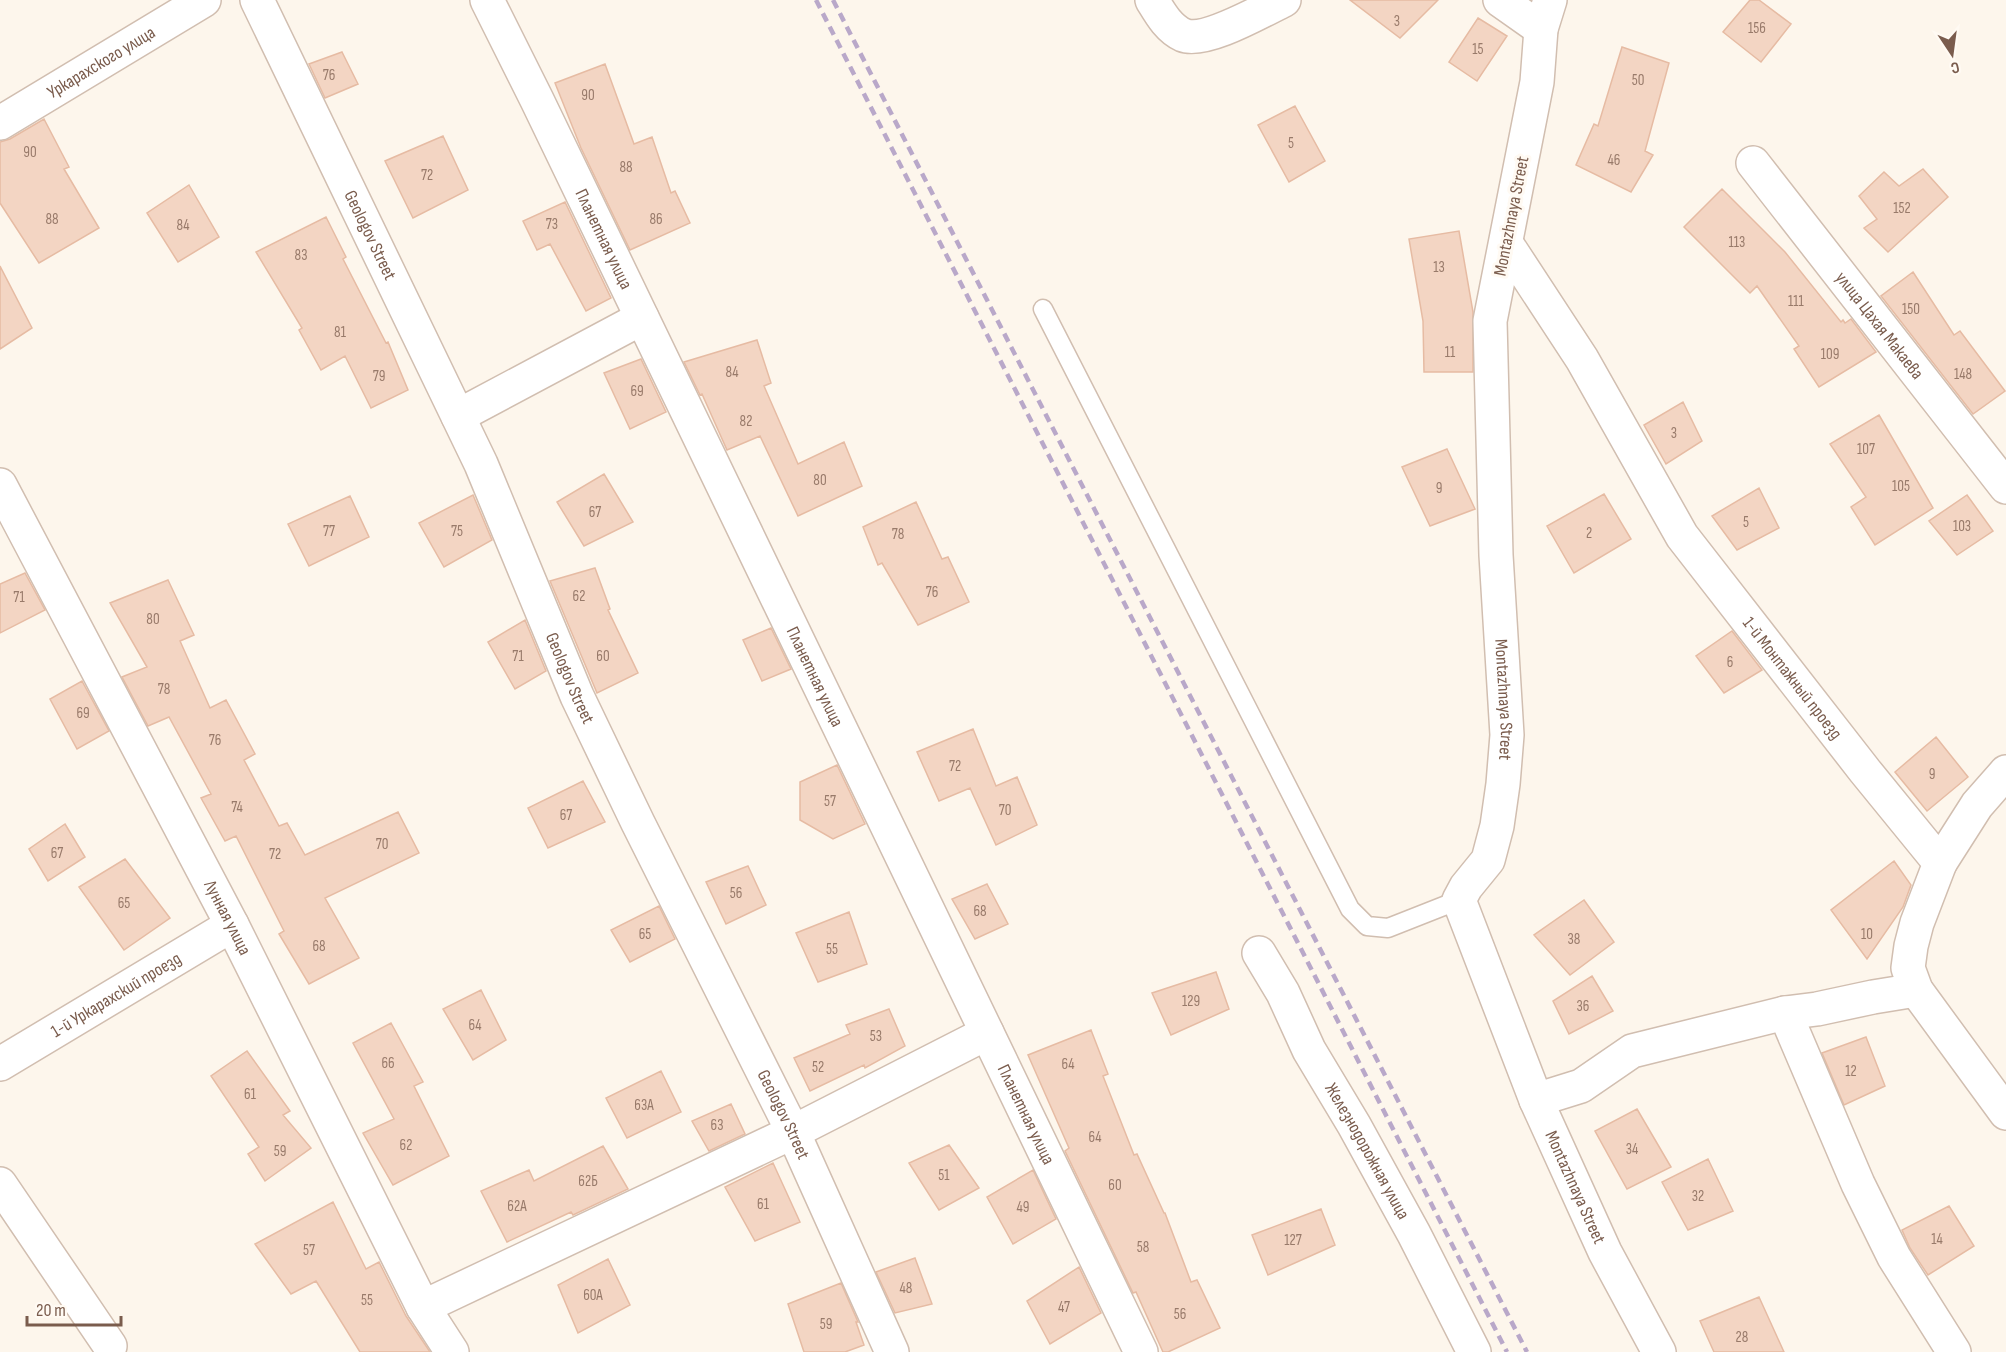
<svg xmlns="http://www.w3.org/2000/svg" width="2006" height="1352" viewBox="0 0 2006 1352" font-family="'Sofia Sans Condensed',sans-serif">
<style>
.building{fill:#f3d5c3;stroke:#e6bba3;stroke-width:1.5}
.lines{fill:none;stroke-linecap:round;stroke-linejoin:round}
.lane-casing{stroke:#d1beb0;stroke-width:21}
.street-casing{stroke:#d1beb0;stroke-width:36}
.lane{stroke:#fff;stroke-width:18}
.street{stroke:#fff;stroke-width:33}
.rail{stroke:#b9a8c9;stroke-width:4.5;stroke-dasharray:9 6;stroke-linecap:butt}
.labels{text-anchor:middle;stroke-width:6;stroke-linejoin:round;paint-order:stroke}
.number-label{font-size:15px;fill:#987a6a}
.street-label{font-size:18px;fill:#7a5c4d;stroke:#fffaf3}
</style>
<rect width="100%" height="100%" fill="#fdf6ec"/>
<!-- building -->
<path class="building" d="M 1350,0 L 1438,0 L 1400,38 Z
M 1750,0 L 1759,0 L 1791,24 L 1761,62 L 1723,32 Z
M 1478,18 L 1507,36 L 1477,81 L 1449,62 Z
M 1622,47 L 1669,63 L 1645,151 L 1653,155 L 1631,192 L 1576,165 L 1594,124 L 1598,126 Z
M 342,52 L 358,84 L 325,98 L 309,64 Z
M 605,64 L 634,144 L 652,137 L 671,193 L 675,191 L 690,223 L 630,250 L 581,148 L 555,83 Z
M 1295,106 L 1325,161 L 1289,182 L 1258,125 Z
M 44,119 L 69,167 L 64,169 L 99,228 L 39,263 L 0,203 L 0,142 L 10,139 Z
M 443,136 L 468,190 L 413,218 L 385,161 Z
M 1923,169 L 1948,197 L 1888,252 L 1864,228 L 1877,219 L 1859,196 L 1884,172 L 1899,186 Z
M 189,185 L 219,237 L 178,262 L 147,213 Z
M 1722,189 L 1785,252 L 1841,322 L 1843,320 L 1845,323 L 1851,319 L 1876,352 L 1819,387 L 1794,349 L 1799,346 L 1757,286 L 1750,293 L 1684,227 Z
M 565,202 L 611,298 L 586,311 L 550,244 L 537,250 L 523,221 Z
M 326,217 L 346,257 L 343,259 L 386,343 L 388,342 L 408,390 L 371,408 L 345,356 L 321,370 L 299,330 L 302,328 L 256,252 Z
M 1459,231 L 1473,312 L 1473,372 L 1424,372 L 1423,321 L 1409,239 Z
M 0,266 L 32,328 L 0,349 Z
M 1913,272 L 1954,335 L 1960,331 L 2005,391 L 1973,414 L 1881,296 Z
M 757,340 L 771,383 L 764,386 L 798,464 L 844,442 L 862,486 L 798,516 L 760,436 L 727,450 L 702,394 L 700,395 L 684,362 Z
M 641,359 L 666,412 L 630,429 L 604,373 Z
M 1683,402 L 1702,441 L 1666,464 L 1644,425 Z
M 1879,415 L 1933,508 L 1875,545 L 1851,507 L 1866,497 L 1830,444 Z
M 1447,449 L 1475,509 L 1430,526 L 1402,467 Z
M 604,474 L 633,522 L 584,546 L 557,502 Z
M 1759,488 L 1779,528 L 1737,550 L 1712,516 Z
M 1604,494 L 1631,539 L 1574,573 L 1547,526 Z
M 473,495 L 492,540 L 444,567 L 419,523 Z
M 1967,495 L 1993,531 L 1957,555 L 1929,521 Z
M 350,496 L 369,537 L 309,566 L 288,524 Z
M 916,502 L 942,559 L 948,557 L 969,602 L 918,625 L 882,563 L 878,565 L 863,527 Z
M 595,568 L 610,609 L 608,610 L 638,673 L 597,693 L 550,581 Z
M 25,573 L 45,610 L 0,633 L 0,584 Z
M 168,580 L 194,635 L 180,641 L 210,708 L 226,700 L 255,754 L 244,760 L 279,826 L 287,823 L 305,855 L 398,812 L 419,853 L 325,898 L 359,958 L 309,984 L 279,934 L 284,931 L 236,836 L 225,841 L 201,798 L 211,794 L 169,717 L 148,726 L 122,677 L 147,667 L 110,603 Z
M 525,620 L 546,671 L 515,689 L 488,642 Z
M 771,628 L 791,669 L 762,681 L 743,640 Z
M 1732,631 L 1762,670 L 1724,693 L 1696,656 Z
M 82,681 L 109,731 L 77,749 L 50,699 Z
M 973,729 L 996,786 L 1017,777 L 1037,825 L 996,845 L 970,788 L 939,801 L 917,752 Z
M 1936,737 L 1968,777 L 1927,811 L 1895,772 Z
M 837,765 L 865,824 L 833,839 L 800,820 L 800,782 Z
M 583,781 L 605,822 L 548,848 L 528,808 Z
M 65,824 L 85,857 L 48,881 L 29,849 Z
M 125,859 L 170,918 L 124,950 L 79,887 Z
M 1894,861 L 1911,885 L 1903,907 L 1867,959 L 1831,910 Z
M 748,866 L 766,905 L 726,924 L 706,882 Z
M 987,884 L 1008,924 L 975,939 L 952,899 Z
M 1584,900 L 1614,942 L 1570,975 L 1534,935 Z
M 659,906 L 675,939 L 630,962 L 611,930 Z
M 849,912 L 867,964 L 818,982 L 796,933 Z
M 1216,972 L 1229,1009 L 1171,1035 L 1152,993 Z
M 1592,976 L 1613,1011 L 1569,1034 L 1553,1001 Z
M 481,990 L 506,1040 L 473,1060 L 443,1009 Z
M 889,1009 L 905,1046 L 865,1068 L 864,1065 L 810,1091 L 794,1058 L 850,1034 L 846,1025 Z
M 391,1023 L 423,1082 L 414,1086 L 449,1156 L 393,1185 L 363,1133 L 394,1119 L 353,1043 Z
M 1091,1030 L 1108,1074 L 1103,1076 L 1134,1155 L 1137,1154 L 1164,1213 L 1165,1213 L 1191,1282 L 1197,1280 L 1220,1328 L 1168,1352 L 1163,1352 L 1136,1292 L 1133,1293 L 1065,1151 L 1069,1148 L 1028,1055 Z
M 1866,1037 L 1885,1086 L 1844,1105 L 1822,1053 Z
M 247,1051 L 290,1111 L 283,1115 L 311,1148 L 265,1181 L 248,1154 L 259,1147 L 211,1076 Z
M 661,1071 L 681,1112 L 627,1138 L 606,1098 Z
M 731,1104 L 745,1134 L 709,1151 L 692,1121 Z
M 1637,1109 L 1671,1167 L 1627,1189 L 1595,1131 Z
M 949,1145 L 979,1188 L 939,1210 L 909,1163 Z
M 603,1146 L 628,1189 L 573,1215 L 571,1212 L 507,1242 L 481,1191 L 529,1170 L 534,1181 Z
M 1708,1159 L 1733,1211 L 1688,1230 L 1662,1182 Z
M 773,1163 L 800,1222 L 755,1241 L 725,1187 Z
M 1033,1170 L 1056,1219 L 1013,1244 L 987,1197 Z
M 333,1202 L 366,1269 L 379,1262 L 406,1316 L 430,1352 L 360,1352 L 316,1281 L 291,1294 L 255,1244 Z
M 1949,1206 L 1974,1246 L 1928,1275 L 1910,1248 L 1902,1230 Z
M 1321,1209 L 1335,1245 L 1268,1275 L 1252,1235 Z
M 915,1258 L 932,1304 L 895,1313 L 876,1272 Z
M 608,1259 L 630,1305 L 578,1333 L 558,1285 Z
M 1079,1267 L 1101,1313 L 1050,1344 L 1027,1301 Z
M 841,1283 L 858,1322 L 856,1322 L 864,1345 L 845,1352 L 804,1352 L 788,1304 Z
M 1759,1297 L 1784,1352 L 1714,1352 L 1700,1321 Z"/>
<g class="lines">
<defs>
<path id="lane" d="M 1043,309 L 1350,909 L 1367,926 L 1388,928 L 1459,900"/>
<g id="street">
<path id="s1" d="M 257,0 L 481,464 L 577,696 L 638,823 L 793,1132 L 892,1352"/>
<path id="s2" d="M 487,0 L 537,100 L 1141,1352"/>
<path d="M 1152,0 C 1160,13 1168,28 1183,35 C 1205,44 1263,10 1284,0"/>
<path d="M 1500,0 L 1541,29"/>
<path id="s3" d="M 1550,0 L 1541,29 L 1537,82 L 1490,321 L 1496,555 L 1507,735 L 1503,784 L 1497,826 L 1488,860 L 1466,887 L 1459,900 L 1536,1100 L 1605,1252 L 1659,1352"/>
<path id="s4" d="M 0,123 L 204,0"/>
<path id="s5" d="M 1753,163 L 2006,487"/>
<path id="s6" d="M 1506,243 L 1582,359 L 1682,536 L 1865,771 L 1940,863 L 1917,923 L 1911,946 L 1908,968 L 1916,990 L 2006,1113"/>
<path d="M 458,416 L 642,318"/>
<path id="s7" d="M 0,485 L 232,925 L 423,1307 L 452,1352"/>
<path d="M 1940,863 L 1977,805 L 2006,772"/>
<path id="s8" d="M 1259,953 L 1283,993 L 1309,1050 L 1354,1125 L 1414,1234 L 1474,1352"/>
<path d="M 1785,1013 L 1858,1184 L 1894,1257 L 1954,1352"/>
<path id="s9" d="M 0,1064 L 232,925"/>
<path d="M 1536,1100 L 1581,1086 L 1632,1051 L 1785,1013 L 1817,1009 L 1873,997 L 1916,990"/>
<path d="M 0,1184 L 110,1346"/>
<path d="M 423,1307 L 793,1132 L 987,1033"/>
</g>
</defs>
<!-- lane casing -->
<use href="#lane" class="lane-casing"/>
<!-- street casing -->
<use href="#street" class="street-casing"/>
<!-- lane -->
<use href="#lane" class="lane"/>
<!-- street -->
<use href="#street" class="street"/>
<!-- rail -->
<path class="rail" d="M 816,0 L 1507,1352
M 833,0 L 1527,1352"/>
</g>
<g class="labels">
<!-- number labels -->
<g class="number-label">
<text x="1397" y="26">3</text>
<text x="1757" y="33">156</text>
<text x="1478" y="54">15</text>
<text x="329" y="80">76</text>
<text x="1638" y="85">50</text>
<text x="588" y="100">90</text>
<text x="1291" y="148">5</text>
<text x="30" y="157">90</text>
<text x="1614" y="165">46</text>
<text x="626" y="172">88</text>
<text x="427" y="180">72</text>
<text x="1902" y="213">152</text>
<text x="52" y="224">88</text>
<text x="656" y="224">86</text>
<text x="552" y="229">73</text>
<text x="183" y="230">84</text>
<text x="1737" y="247">113</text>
<text x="301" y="260">83</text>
<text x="1439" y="272">13</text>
<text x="1796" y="306">111</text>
<text x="1911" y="314">150</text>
<text x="340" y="337">81</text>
<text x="1450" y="357">11</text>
<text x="1830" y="359">109</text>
<text x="732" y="377">84</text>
<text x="1963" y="379">148</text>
<text x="379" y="381">79</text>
<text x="637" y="396">69</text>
<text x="746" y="426">82</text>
<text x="1674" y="438">3</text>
<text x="1866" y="454">107</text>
<text x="820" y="485">80</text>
<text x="1901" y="491">105</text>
<text x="1439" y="493">9</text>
<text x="595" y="517">67</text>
<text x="1746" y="527">5</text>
<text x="1962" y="531">103</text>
<text x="329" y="536">77</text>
<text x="457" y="536">75</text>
<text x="1589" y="538">2</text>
<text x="898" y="539">78</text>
<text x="932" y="597">76</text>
<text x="579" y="601">62</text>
<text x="19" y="602">71</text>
<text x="153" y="624">80</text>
<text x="518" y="661">71</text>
<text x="603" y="661">60</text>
<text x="1730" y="667">6</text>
<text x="164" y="694">78</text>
<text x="83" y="718">69</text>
<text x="215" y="745">76</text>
<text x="955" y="771">72</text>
<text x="1932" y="779">9</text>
<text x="830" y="806">57</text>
<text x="237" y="812">74</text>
<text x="1005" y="815">70</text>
<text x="566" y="820">67</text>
<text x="382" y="849">70</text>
<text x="57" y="858">67</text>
<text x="275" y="859">72</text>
<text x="736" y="898">56</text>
<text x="124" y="908">65</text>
<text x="980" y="916">68</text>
<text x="645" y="939">65</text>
<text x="1867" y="939">10</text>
<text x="1574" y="944">38</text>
<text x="319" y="951">68</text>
<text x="832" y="954">55</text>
<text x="1191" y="1006">129</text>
<text x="1583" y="1011">36</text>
<text x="475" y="1030">64</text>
<text x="876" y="1041">53</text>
<text x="388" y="1068">66</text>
<text x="1068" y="1069">64</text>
<text x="818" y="1072">52</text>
<text x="1851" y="1076">12</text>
<text x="250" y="1099">61</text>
<text x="644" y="1110">63А</text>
<text x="717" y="1130">63</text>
<text x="1095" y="1142">64</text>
<text x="406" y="1150">62</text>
<text x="1632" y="1154">34</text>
<text x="280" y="1156">59</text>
<text x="944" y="1180">51</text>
<text x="588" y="1186">62Б</text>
<text x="1115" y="1190">60</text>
<text x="1698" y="1201">32</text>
<text x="763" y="1209">61</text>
<text x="517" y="1211">62А</text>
<text x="1023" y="1212">49</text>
<text x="1937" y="1244">14</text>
<text x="1293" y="1245">127</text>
<text x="1143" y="1252">58</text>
<text x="309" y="1255">57</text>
<text x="906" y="1293">48</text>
<text x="593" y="1300">60А</text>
<text x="367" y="1305">55</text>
<text x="1064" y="1312">47</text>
<text x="1180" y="1319">56</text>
<text x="826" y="1329">59</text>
<text x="1742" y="1342">28</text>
</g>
<!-- street labels -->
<g class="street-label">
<text dy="6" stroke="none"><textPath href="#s4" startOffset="118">Уркарахского улица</textPath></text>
<text transform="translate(1511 216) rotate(-79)" y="6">Montazhnaya Street</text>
<text dy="6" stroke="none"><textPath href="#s1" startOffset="261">Geologov Street</textPath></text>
<text dy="6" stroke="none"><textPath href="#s2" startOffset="266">Планетная улица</textPath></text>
<text dy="6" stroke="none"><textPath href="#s5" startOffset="206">улица Цахая Макаева</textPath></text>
<text dy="6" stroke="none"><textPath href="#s2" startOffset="752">Планетная улица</textPath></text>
<text dy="6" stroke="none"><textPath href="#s1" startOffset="747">Geologov Street</textPath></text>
<text dy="6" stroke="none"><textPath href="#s6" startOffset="522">1-й Монтажный проезд</textPath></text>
<text dy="6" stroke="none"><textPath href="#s3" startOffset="706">Montazhnaya Street</textPath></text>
<text dy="6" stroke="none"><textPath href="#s7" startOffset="489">Лунная улица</textPath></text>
<text dy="6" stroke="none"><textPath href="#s9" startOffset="135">1-й Уркарахский проезд</textPath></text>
<text dy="6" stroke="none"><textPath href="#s2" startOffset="1238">Планетная улица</textPath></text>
<text dy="6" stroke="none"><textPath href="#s1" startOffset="1233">Geologov Street</textPath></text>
<text dy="6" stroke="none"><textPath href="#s8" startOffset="226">Железнодорожная улица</textPath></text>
<text dy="6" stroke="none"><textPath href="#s3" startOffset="1228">Montazhnaya Street</textPath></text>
</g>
</g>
<!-- north arrow -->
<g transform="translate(1952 54) rotate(167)" stroke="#fffaf3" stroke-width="4.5" paint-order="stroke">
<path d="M0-4.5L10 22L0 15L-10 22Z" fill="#7a5c4d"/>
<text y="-9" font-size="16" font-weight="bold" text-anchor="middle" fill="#7a5c4d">С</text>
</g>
<!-- scale -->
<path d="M27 1316v9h94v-9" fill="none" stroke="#7a5c4d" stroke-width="3"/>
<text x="36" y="1316" font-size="18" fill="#7a5c4d" stroke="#fffaf3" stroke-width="4.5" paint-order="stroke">20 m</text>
</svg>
